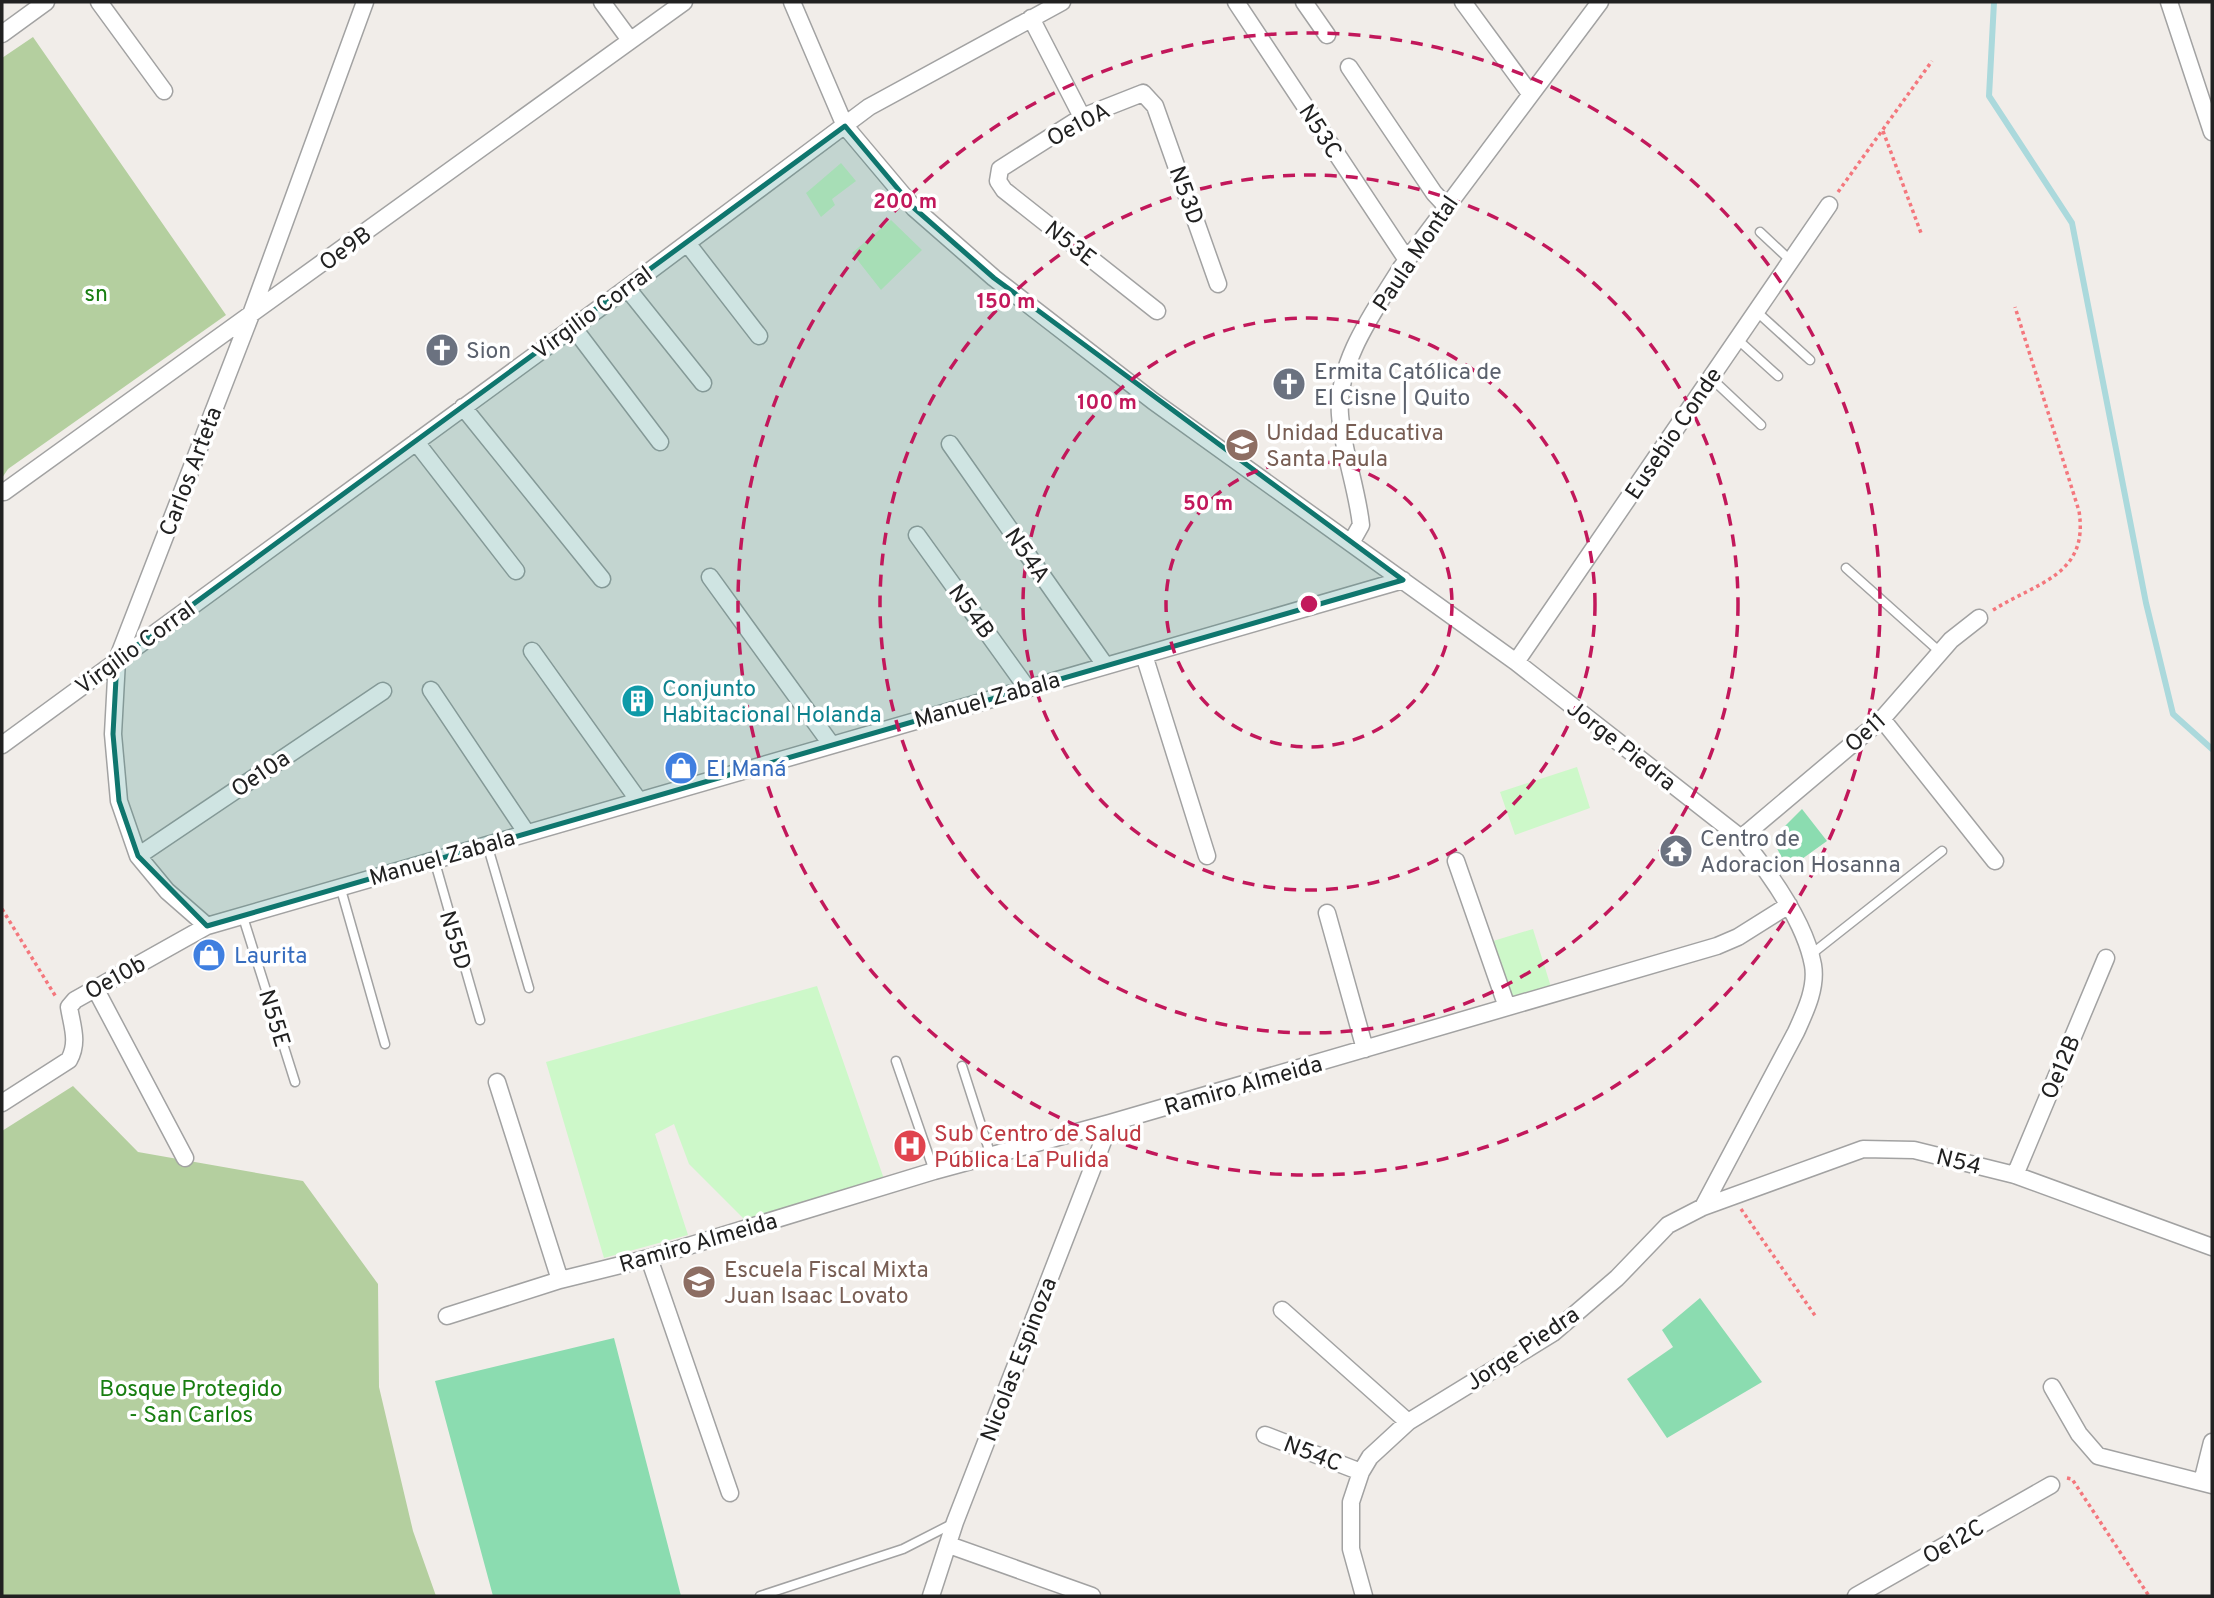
<svg xmlns="http://www.w3.org/2000/svg" width="2214" height="1598" viewBox="0 0 2214 1598" font-family="Overpass,sans-serif">
<style>
.forest{fill:#b4cf9f}
.park{fill:#cdf8c9}
.pitch{fill:#8bdcb0}
.lines{fill:none;stroke-linecap:round;stroke-linejoin:round}
.stream{stroke:#abd9dc;stroke-width:6}
.service-casing{stroke:#a2a2a2;stroke-width:11}
.minor-casing{stroke:#a2a2a2;stroke-width:19}
.path{stroke:#f4777d;stroke-width:3.5;stroke-dasharray:3.5 3.5;stroke-linecap:butt}
.service{stroke:#fff;stroke-width:8}
.minor{stroke:#fff;stroke-width:16}
.marked{fill:#0f766e;fill-opacity:0.2;stroke:#0f766e;stroke-width:5;stroke-linejoin:round}
.ring{fill:none;stroke:#c2185b;stroke-width:3.5;stroke-dasharray:12 9}
.labels{text-anchor:middle;stroke-width:7;stroke-linejoin:round;paint-order:stroke}
.street-label{font-size:23px;fill:#212121;stroke:#fff}
.park-label{font-size:23px;fill:#187e11;stroke:#fff}
.worship-label{font-size:23px;fill:#5b616d;stroke:#fff;text-anchor:start}
.education-label{font-size:23px;fill:#785e54;stroke:#fff;text-anchor:start}
.culture-label{font-size:23px;fill:#0d838f;stroke:#fff;text-anchor:start}
.shop-label{font-size:23px;fill:#366cbe;stroke:#fff;text-anchor:start}
.health-label{font-size:23px;fill:#be3a42;stroke:#fff;text-anchor:start}
.centre{fill:#c2185b;stroke:#fff;stroke-width:3.5}
.ring-label{font-size:21px;text-anchor:middle;font-weight:bold;fill:#c2185b;stroke:#fff;stroke-width:7;stroke-linejoin:round;paint-order:stroke}
</style>
<rect width="100%" height="100%" fill="#f1ede9"/>
<!-- forest -->
<path class="forest" d="M 33,37 L 226,315 L 8,469 L 2,478 L 2,58 Z
M 73,1086 L 138,1152 L 303,1181 L 378,1284 L 379,1387 L 413,1531 L 436,1596 L 2,1596 L 2,1131 Z"/>
<!-- park -->
<path class="park" d="M 841,163 L 856,181 L 832,199 L 835,205 L 821,217 L 806,193 Z
M 891,220 L 922,250 L 881,290 L 852,253 Z
M 1577,767 L 1590,808 L 1515,835 L 1500,792 Z
M 1533,929 L 1551,987 L 1509,999 L 1493,941 Z
M 817,986 L 884,1179 L 745,1220 L 689,1164 L 674,1124 L 655,1134 L 688,1235 L 604,1258 L 546,1062 Z"/>
<!-- pitch -->
<path class="pitch" d="M 1802,809 L 1827,841 L 1788,869 L 1772,839 Z
M 1700,1298 L 1762,1382 L 1667,1438 L 1627,1379 L 1673,1347 L 1662,1330 Z
M 614,1338 L 681,1596 L 493,1596 L 435,1381 Z"/>
<g class="lines">
<!-- stream -->
<path class="stream" d="M 1994,2 L 1989,96 L 2072,223 L 2146,603 L 2173,714 L 2212,749"/>
<defs>
<path id="service" d="M 1760,232 L 1791,261
M 1756,311 L 1810,360
M 1737,339 L 1778,376
M 1711,378 L 1761,425
M 1846,568 L 1940,652
M 487,844 L 529,988
M 434,859 L 480,1020
M 340,886 L 385,1044
M 242,914 L 295,1082
M 1809,956 L 1942,851
M 896,1061 L 934,1171
M 962,1066 L 991,1156
M 760,1596 L 903,1549 L 952,1524"/>
<path id="minor" d="M 99,2 L 164,91
M 602,2 L 630,40
M 792,2 L 845,126 L 914,208 L 994,278 L 1153,401 L 1516,662 L 1741,838 C 1768,871 1805,922 1813,965 C 1817,988 1805,1012 1796,1032 L 1703,1207
M 1236,2 L 1407,260
M 1304,2 L 1327,35
M 1463,2 L 1529,92
M 2169,2 L 2212,132
M 1031,18 L 1082,117
M 2,34 L 46,2
M 1349,67 L 1434,193 L 1447,207
M 687,243 L 759,336
M 627,288 L 703,383
M 1157,311 L 1004,190 L 998,181 L 1000,169 L 1082,117 L 1143,93 L 1155,106 L 1218,284
M 573,327 L 660,442
M 463,407 L 602,579
M 416,442 L 516,571
M 950,444 L 1105,665
M 4,492 L 684,2
M 917,535 L 1027,688
M 1352,541 L 1361,525 C 1357,488 1343,452 1340,415 C 1336,362 1375,310 1401,268 L 1600,2
M 710,577 L 831,744
M 532,651 L 639,801
M 1144,655 L 1207,856
M 1516,662 L 1829,205
M 431,690 L 526,832
M 1882,719 L 1995,861
M 2,745 L 627,288 L 869,107 L 1062,2
M 1741,838 L 1882,719 L 1951,640 L 1979,618
M 138,856 L 383,691
M 1456,861 L 1507,1007
M 1327,913 L 1365,1049
M 207,926 L 167,891 L 138,856 L 119,801 L 113,734 L 117,660 L 250,317 L 365,2
M 95,988 L 185,1158
M 497,1082 L 560,1280
M 2,1103 L 69,1060 C 79,1042 72,1026 69,1007 L 75,1000 L 207,926 L 1403,580
M 2015,1175 L 2106,958
M 649,1258 L 730,1493
M 1282,1310 L 1408,1422
M 447,1316 L 560,1280 L 649,1258 L 934,1171 L 1110,1123 L 1717,946 L 1738,937 L 1789,905
M 2052,1387 L 2079,1434 L 2098,1456 L 2212,1485
M 1265,1435 L 1361,1472
M 2202,1482 L 2212,1442
M 949,1545 L 1092,1596
M 931,1596 L 955,1522 L 1110,1123
M 1364,1596 L 1351,1549 L 1351,1502 L 1361,1472 L 1370,1457 L 1408,1422 L 1553,1333 L 1617,1278 L 1668,1225 L 1703,1207 L 1863,1149 L 1914,1150 L 2015,1175 L 2212,1247
M 1856,1596 L 2051,1485"/>
</defs>
<!-- service casing -->
<use href="#service" class="service-casing"/>
<!-- minor casing -->
<use href="#minor" class="minor-casing"/>
<!-- path -->
<path class="path" d="M 1883,131 L 1921,233
M 1838,192 L 1932,61
M 1993,610 C 2038,582 2089,575 2079,511 L 2015,307
M 2,909 L 56,997
M 1741,1209 L 1816,1317
M 2067,1478 L 2072,1479 L 2149,1596"/>
<!-- service -->
<use href="#service" class="service"/>
<!-- minor -->
<use href="#minor" class="minor"/>
</g>
<!-- marked area -->
<path class="marked" d="M 845,126 L 914,208 L 994,278 L 1403,580 L 207,926 L 138,856 L 119,801 L 113,734 L 117,660 Z"/>
<!-- distance rings -->
<g class="ring">
<circle cx="1309" cy="604" r="143"/>
<circle cx="1309" cy="604" r="286"/>
<circle cx="1309" cy="604" r="429"/>
<circle cx="1309" cy="604" r="571"/>
</g>
<!-- icons -->
<defs>
<symbol id="church-disc" viewBox="-11 -11 22 22"><circle r="9.5" fill="#6b7280" stroke="#fff"/><path d="M-1.2-6h2.4v3.5h3.3v2.4h-3.3V6h-2.4V-.1h-3.3v-2.4h3.3Z" fill="#fff"/></symbol>
<symbol id="university-disc" viewBox="-11 -11 22 22"><circle r="9.5" fill="#8d6e63" stroke="#fff"/><path d="M0-5L7-2L0 1L-7-2ZM-4 1L0 2.5L4 1V4Q0 6-4 4Z" fill="#fff"/></symbol>
<symbol id="building-disc" viewBox="-11 -11 22 22"><circle r="9.5" fill="#0f9aa8" stroke="#fff"/><path d="M-4-6H4V6H1V3H-1V6H-4ZM-2.5-4.3h1.7v1.8h-1.7ZM.8-4.3h1.7v1.8H.8ZM-2.5-1h1.7V.8h-1.7ZM.8-1h1.7V.8H.8Z" fill="#fff"/></symbol>
<symbol id="shop-disc" viewBox="-11 -11 22 22"><circle r="9.5" fill="#3f7fe0" stroke="#fff"/><path d="M-5-2.5h2.3a2.7 3.5 0 0 1 5.4 0H5L5.5 6h-11ZM-1.5-2.5h3a1.5 2.3 0 0 0-3 0Z" fill="#fff"/></symbol>
<symbol id="temple-disc" viewBox="-11 -11 22 22"><circle r="9.5" fill="#6b7280" stroke="#fff"/><path d="M0-6L5-2H3V0L6.5 2.5H4V6H1.5V3h-3V6H-4V2.5H-6.5L-3 0V-2H-5Z" fill="#fff"/></symbol>
<symbol id="hospital-disc" viewBox="-11 -11 22 22"><circle r="9.5" fill="#e0444e" stroke="#fff"/><path d="M-5-5h3v3.5h4V-5h3V5h-3V1.5h-4V5h-3Z" fill="#fff"/></symbol>
<symbol id="school-disc" viewBox="-11 -11 22 22"><circle r="9.5" fill="#8d6e63" stroke="#fff"/><path d="M0-5L7-2L0 1L-7-2ZM-4 1L0 2.5L4 1V4Q0 6-4 4Z" fill="#fff"/></symbol>
</defs>
<g fill-rule="evenodd">
<use href="#church-disc" x="423" y="331" width="38" height="38"/>
<use href="#church-disc" x="1270" y="365" width="38" height="38"/>
<use href="#university-disc" x="1223" y="426" width="38" height="38"/>
<use href="#building-disc" x="619" y="682" width="38" height="38"/>
<use href="#shop-disc" x="662" y="749" width="38" height="38"/>
<use href="#temple-disc" x="1657" y="832" width="38" height="38"/>
<use href="#shop-disc" x="190" y="936" width="38" height="38"/>
<use href="#hospital-disc" x="891" y="1127" width="38" height="38"/>
<use href="#school-disc" x="680" y="1263" width="38" height="38"/>
</g>
<g class="labels">
<!-- street labels -->
<g class="street-label">
<text transform="translate(1078 124) rotate(-28)" y="8">Oe10A</text>
<text transform="translate(1321 131) rotate(57)" y="8">N53C</text>
<text transform="translate(1187 195) rotate(70)" y="8">N53D</text>
<text transform="translate(1071 243) rotate(38)" y="8">N53E</text>
<text transform="translate(345 248) rotate(-36)" y="8">Oe9B</text>
<text transform="translate(1415 253) rotate(-56)" y="8">Paula Montal</text>
<text transform="translate(592 312) rotate(-36)" y="8">Virgilio Corral</text>
<text transform="translate(1673 433) rotate(-56)" y="8">Eusebio Conde</text>
<text transform="translate(190 471) rotate(-69)" y="8">Carlos Arteta</text>
<text transform="translate(1028 555) rotate(55)" y="8">N54A</text>
<text transform="translate(972 611) rotate(54)" y="8">N54B</text>
<text transform="translate(135 647) rotate(-36)" y="8">Virgilio Corral</text>
<text transform="translate(987 699) rotate(-16)" y="8">Manuel Zabala</text>
<text transform="translate(1865 732) rotate(-42)" y="8">Oe11</text>
<text transform="translate(1622 745) rotate(38)" y="8">Jorge Piedra</text>
<text transform="translate(260 773) rotate(-34)" y="8">Oe10a</text>
<text transform="translate(442 857) rotate(-16)" y="8">Manuel Zabala</text>
<text transform="translate(456 940) rotate(73)" y="8">N55D</text>
<text transform="translate(115 977) rotate(-29)" y="8">Oe10b</text>
<text transform="translate(275 1018) rotate(73)" y="8">N55E</text>
<text transform="translate(2060 1067) rotate(-67)" y="8">Oe12B</text>
<text transform="translate(1243 1085) rotate(-16)" y="8">Ramiro Almeida</text>
<text transform="translate(1959 1161) rotate(14)" y="8">N54</text>
<text transform="translate(698 1242) rotate(-16)" y="8">Ramiro Almeida</text>
<text transform="translate(1522 1348) rotate(-34)" y="8">Jorge Piedra</text>
<text transform="translate(1018 1359) rotate(-69)" y="8">Nicolas Espinoza</text>
<text transform="translate(1313 1453) rotate(21)" y="8">N54C</text>
<text transform="translate(1953 1541) rotate(-30)" y="8">Oe12C</text>
</g>
<!-- park labels -->
<g class="park-label">
<text x="96" y="301">sn</text>
<text x="191" y="1396">Bosque Protegido<tspan x="191" dy="26">- San Carlos</tspan></text>
</g>
<!-- worship labels -->
<g class="worship-label">
<text x="466" y="358">Sion</text>
<text x="1314" y="379">Ermita Católica de<tspan x="1314" dy="26">El Cisne | Quito</tspan></text>
<text x="1700" y="846">Centro de<tspan x="1700" dy="26">Adoracion Hosanna</tspan></text>
</g>
<!-- education labels -->
<g class="education-label">
<text x="1266" y="440">Unidad Educativa<tspan x="1266" dy="26">Santa Paula</tspan></text>
<text x="724" y="1277">Escuela Fiscal Mixta<tspan x="724" dy="26">Juan Isaac Lovato</tspan></text>
</g>
<!-- culture labels -->
<g class="culture-label">
<text x="662" y="696">Conjunto<tspan x="662" dy="26">Habitacional Holanda</tspan></text>
</g>
<!-- shop labels -->
<g class="shop-label">
<text x="706" y="776">El Maná</text>
<text x="234" y="963">Laurita</text>
</g>
<!-- health labels -->
<g class="health-label">
<text x="934" y="1141">Sub Centro de Salud<tspan x="934" dy="26">Pública La Pulida</tspan></text>
</g>
</g>
<circle cx="1309" cy="604" r="10" class="centre"/>
<g class="ring-label">
<text x="905" y="208">200 m</text>
<text x="1006" y="308">150 m</text>
<text x="1107" y="409">100 m</text>
<text x="1208" y="510">50 m</text>
</g>
<!-- border -->
<rect width="2214" height="1598" fill="none" stroke="#212121" stroke-width="7"/>
</svg>
